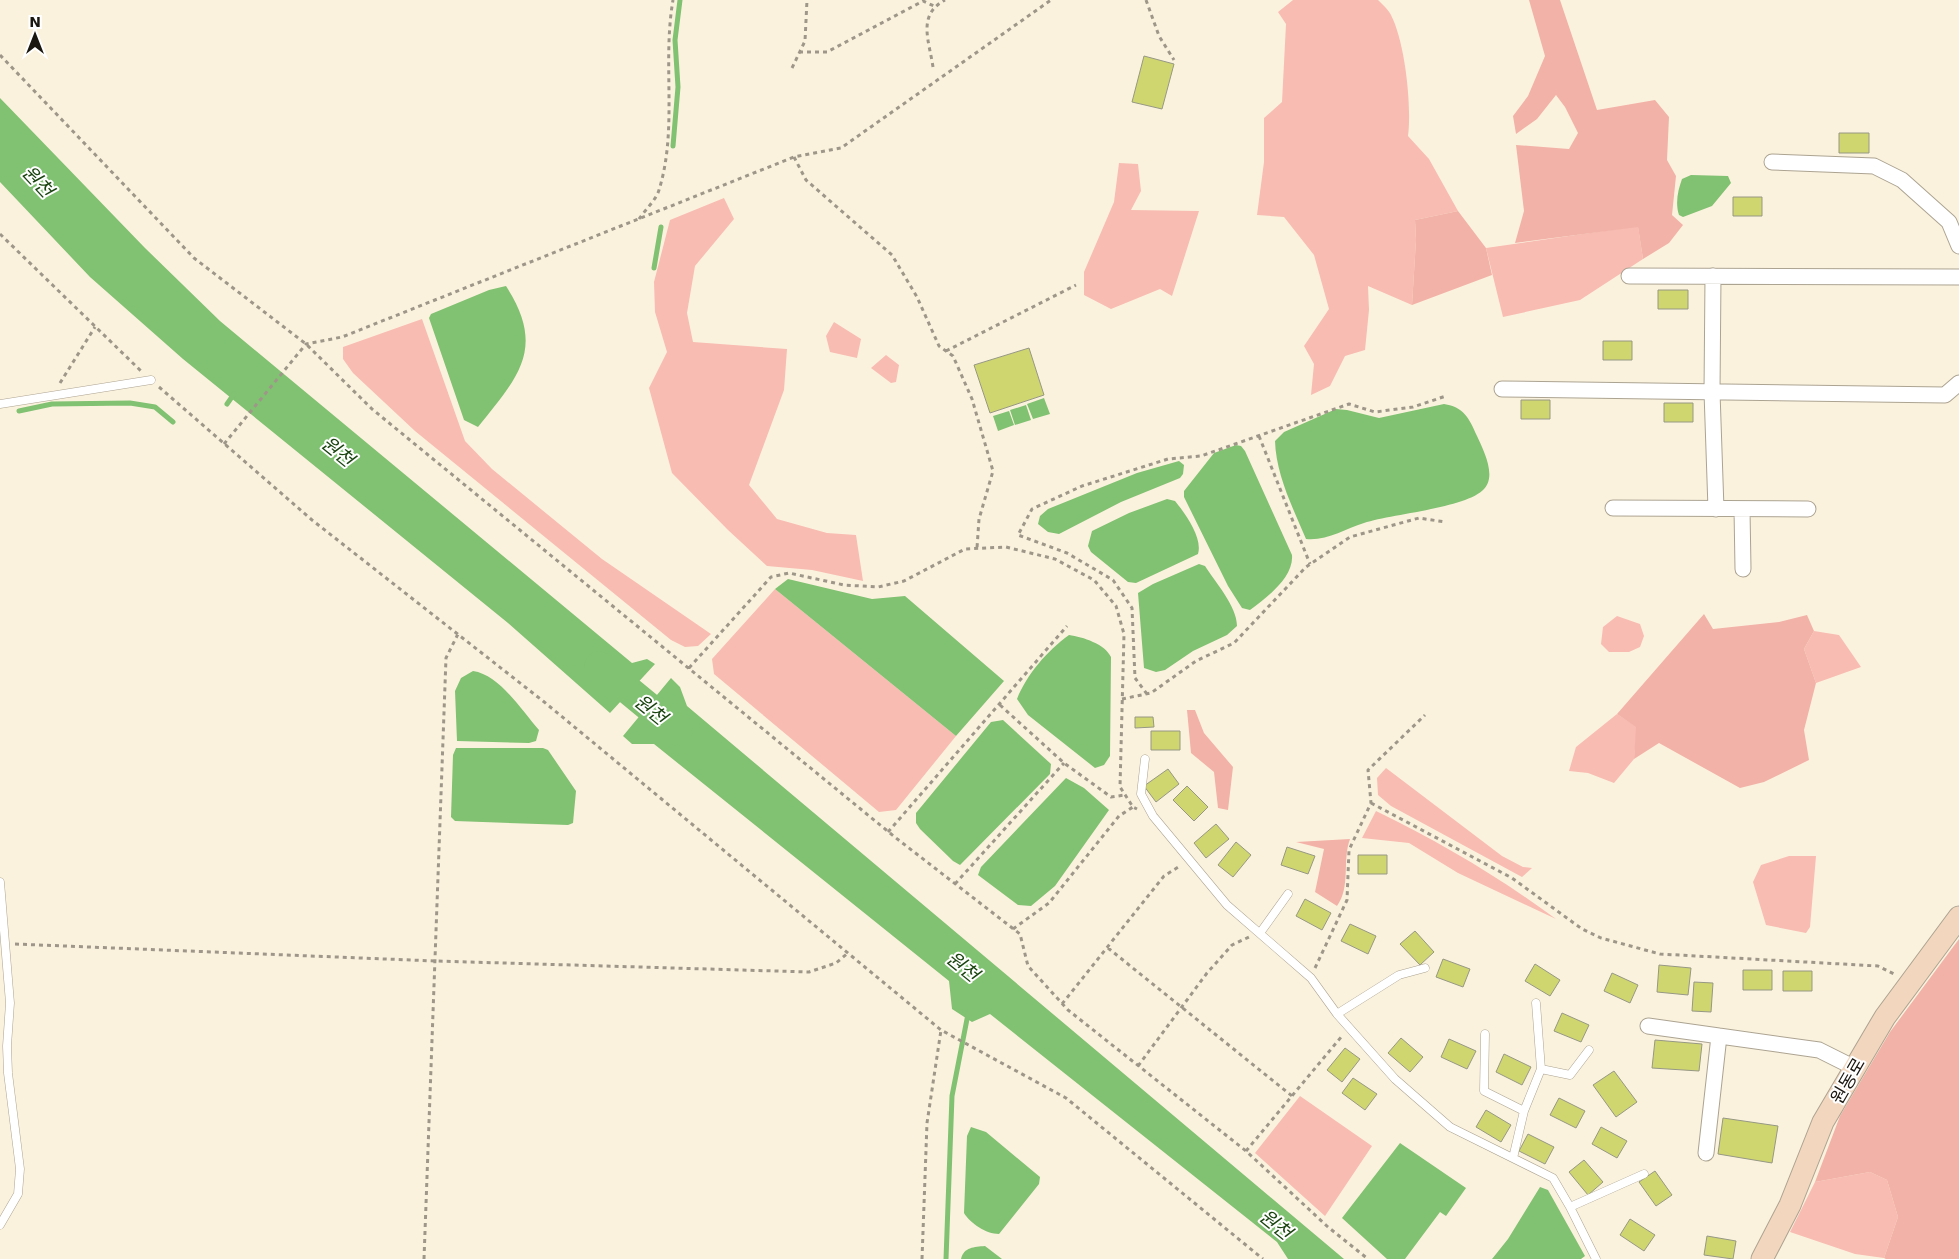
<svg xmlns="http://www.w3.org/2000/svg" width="1959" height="1259" viewBox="0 0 1959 1259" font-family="'DejaVu Sans','Noto Sans KR',sans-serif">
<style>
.green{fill:#f8bcb2}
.forest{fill:#f2b2a8}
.water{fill:#81c172}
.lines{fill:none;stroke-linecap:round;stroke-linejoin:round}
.stream{stroke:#81c172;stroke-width:5}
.river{stroke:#81c172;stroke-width:29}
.building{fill:#cfd66f;stroke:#969884}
.lane-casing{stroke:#aca391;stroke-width:9}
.street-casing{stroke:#aca391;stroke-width:17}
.secondary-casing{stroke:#aca391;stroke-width:23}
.path{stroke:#9e9789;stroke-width:3;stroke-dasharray:4 4;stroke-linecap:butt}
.lane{stroke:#fff;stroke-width:8}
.street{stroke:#fff;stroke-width:15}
.secondary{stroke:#f2d6be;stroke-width:21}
.labels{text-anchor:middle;stroke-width:4;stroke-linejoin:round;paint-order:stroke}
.street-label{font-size:18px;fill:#1a1610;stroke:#fff}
.water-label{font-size:19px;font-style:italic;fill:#1a440f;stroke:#fff}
</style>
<rect width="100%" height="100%" fill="#fbf2de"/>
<!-- green -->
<path class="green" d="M 1293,0 L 1378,0 C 1382,4 1388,9 1391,15 C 1405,42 1412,106 1408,136 L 1429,159 L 1458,211 L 1415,220 L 1416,240 L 1412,305 L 1368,286 L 1369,310 L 1365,350 L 1345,356 L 1330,386 L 1311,395 L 1314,364 L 1304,346 L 1329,309 L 1314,255 L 1284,217 L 1257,215 L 1264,162 L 1264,118 L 1282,102 L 1286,24 L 1278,12 Z
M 1119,163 L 1138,164 L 1141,191 L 1131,210 L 1199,211 L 1172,296 L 1160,289 L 1111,309 L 1084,295 L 1084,272 L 1114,202 Z
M 724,198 L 734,219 L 695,266 L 687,313 L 693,342 L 787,349 L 784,390 L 749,485 L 777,519 L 827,533 L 856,535 L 863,581 L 812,570 L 767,566 L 728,530 L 672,473 L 649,388 L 667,352 L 655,312 L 654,282 L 670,220 Z
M 1638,226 L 1643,259 L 1580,300 L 1503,317 L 1486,248 Z
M 422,319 L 465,441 L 492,469 L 602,559 L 711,634 L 698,646 L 685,647 L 671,640 L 415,431 L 353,373 L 343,359 L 343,347 Z
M 834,322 L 861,339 L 857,358 L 830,352 L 826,336 Z
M 886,355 L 899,365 L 896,382 L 891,383 L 871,368 Z
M 775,589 L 956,736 L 896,810 L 879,812 L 714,674 L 712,659 Z
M 1617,616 L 1640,624 L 1644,636 L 1640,647 L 1629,652 L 1609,652 L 1601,644 L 1603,627 Z
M 1814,631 L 1839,635 L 1861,667 L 1816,683 L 1804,649 Z
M 1617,714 L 1637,727 L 1634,759 L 1614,783 L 1588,773 L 1569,771 L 1576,747 Z
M 1386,768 L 1502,856 L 1523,867 L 1532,868 L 1522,877 L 1391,806 L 1378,795 L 1377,778 Z
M 1376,811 C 1440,842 1499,877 1556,919 L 1458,873 L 1409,843 L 1362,838 Z
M 1789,856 L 1816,856 L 1810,927 L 1806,933 L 1766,925 L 1753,882 L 1761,865 Z
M 1300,1096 L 1372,1146 L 1325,1216 L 1255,1153 Z
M 1870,1172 L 1887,1180 L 1898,1217 L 1884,1258 L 1855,1254 L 1790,1232 L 1815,1182 Z"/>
<!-- forest -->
<path class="forest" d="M 1529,0 L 1560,0 L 1597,110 L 1655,100 L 1669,117 L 1667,160 L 1676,176 L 1672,215 L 1683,225 L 1669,243 L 1643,259 L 1638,227 L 1515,243 L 1524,211 L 1516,145 L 1569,149 L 1578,133 L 1565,107 L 1556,95 L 1537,119 L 1516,134 L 1513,116 L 1528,96 L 1545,56 Z
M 1458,211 L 1486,248 L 1492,275 L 1412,305 L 1416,240 L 1415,220 Z
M 1704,614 L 1713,629 L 1779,622 L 1807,615 L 1814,631 L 1804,649 L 1816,683 L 1804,730 L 1809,760 L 1764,782 L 1740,788 L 1659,743 L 1634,759 L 1636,727 L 1617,714 Z
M 1187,710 L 1195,710 L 1204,733 L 1233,767 L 1228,810 L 1218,808 L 1214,772 L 1191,753 Z
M 1350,839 C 1342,860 1351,887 1337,906 L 1315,892 L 1324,849 L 1296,842 Z
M 1959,939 L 1959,1259 L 1886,1259 L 1884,1258 L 1898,1217 L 1887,1180 L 1870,1172 L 1815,1182 L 1840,1116 L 1890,1032 Z"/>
<!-- water -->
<path class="water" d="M 0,98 L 145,248 L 220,321 L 632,663 L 647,659 L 655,664 L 610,713 L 508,623 L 183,359 L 90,277 L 0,182 Z
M 1691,175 L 1728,176 L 1731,183 L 1712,206 L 1683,217 L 1679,215 C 1675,203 1678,190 1682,179 Z
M 506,286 C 546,348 519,376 478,427 L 464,420 L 429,318 L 431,314 L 489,290 Z
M 1044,398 L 1050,414 L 1033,419 L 1027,404 Z
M 1444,404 C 1464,407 1469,418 1477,436 C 1483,449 1497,476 1484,489 C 1467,508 1391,514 1364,523 C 1345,529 1327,541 1306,539 C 1293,508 1276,475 1275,441 L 1284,432 L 1336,409 L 1347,410 L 1379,418 Z
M 1026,405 L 1031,420 L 1015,425 L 1010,410 Z
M 1009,411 L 1014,425 L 998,431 L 993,416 Z
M 1236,445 L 1241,446 L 1245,451 L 1292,555 C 1294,578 1266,598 1250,610 L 1242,608 L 1228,586 L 1184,497 L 1184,491 L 1214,453 Z
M 1179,461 L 1184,465 L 1183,474 L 1180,478 L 1121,502 L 1059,534 L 1048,532 L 1038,524 L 1040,516 L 1048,509 L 1137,473 Z
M 1167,499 L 1175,501 C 1185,513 1203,538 1198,554 L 1136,583 L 1128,582 L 1091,552 L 1088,546 L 1092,531 L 1129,513 Z
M 1199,564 L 1205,566 C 1215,582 1237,606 1237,626 L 1227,635 L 1193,651 L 1165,670 L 1156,672 L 1144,668 L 1138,593 L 1153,584 Z
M 788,579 L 872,599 L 905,596 L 1004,681 L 956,736 L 775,589 Z
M 1069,635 C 1083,637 1105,644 1111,657 L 1110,756 L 1104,765 L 1095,768 L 1028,715 L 1017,699 C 1027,674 1047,651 1069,635 Z
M 473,671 C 500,675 522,711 539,730 L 536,741 L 529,743 L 457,741 L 455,691 L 461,678 Z
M 671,678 L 680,687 L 687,706 L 1344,1259 L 1288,1259 L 1277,1242 L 990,1014 L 972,1022 L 952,1009 L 949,981 L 654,744 L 632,744 L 623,736 Z
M 1003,720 L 1051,764 L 1050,774 L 960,865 L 953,861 L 920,829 L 916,823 L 916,813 L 991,722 Z
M 456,748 L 543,748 L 548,750 L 576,791 L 573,823 L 568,825 L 455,821 L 451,817 L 453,755 Z
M 1066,778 L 1084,788 L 1109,810 L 1055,886 L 1031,906 L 1018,905 L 978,875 L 981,867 Z
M 971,1127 L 986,1132 L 1040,1177 L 1039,1184 L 999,1234 C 986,1234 970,1223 964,1213 L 967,1136 Z
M 1400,1143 L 1466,1188 L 1446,1216 L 1440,1212 L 1405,1259 L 1387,1259 L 1342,1218 Z
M 1540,1187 L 1548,1190 L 1585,1256 L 1581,1259 L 1492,1259 L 1508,1239 Z
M 985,1246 L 1002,1259 L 961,1259 C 964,1247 974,1247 985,1246 Z"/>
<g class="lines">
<!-- stream -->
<path class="stream" d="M 673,146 L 678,87 L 675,40 L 680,0
M 654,268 L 661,227
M 227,404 L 234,394
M 19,411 L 52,404 L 130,403 L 155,407 L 173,422
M 946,1259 L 952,1096 L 968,1014"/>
<!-- river -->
<path class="river" d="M 599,666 L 678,731"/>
</g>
<!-- building -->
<path class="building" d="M 1144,56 L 1174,64 L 1162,109 L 1132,102 Z
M 1839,133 L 1869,133 L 1869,153 L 1839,153 Z
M 1733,197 L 1762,197 L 1762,216 L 1733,216 Z
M 1658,290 L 1688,290 L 1688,309 L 1658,309 Z
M 1603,341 L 1632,341 L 1632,360 L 1603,360 Z
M 1029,348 L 1044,395 L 990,413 L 974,365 Z
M 1521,400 L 1550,400 L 1550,419 L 1521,419 Z
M 1664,403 L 1693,403 L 1693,422 L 1664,422 Z
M 1135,717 L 1153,717 L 1154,727 L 1135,728 Z
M 1151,731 L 1180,731 L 1180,750 L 1151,750 Z
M 1168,769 L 1179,784 L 1156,802 L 1144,786 Z
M 1187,786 L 1208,807 L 1194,821 L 1173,800 Z
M 1216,824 L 1229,839 L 1206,858 L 1194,843 Z
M 1236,842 L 1251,855 L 1233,877 L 1218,865 Z
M 1287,847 L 1315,856 L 1308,874 L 1281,865 Z
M 1358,855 L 1387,855 L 1387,874 L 1358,874 Z
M 1305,899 L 1331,913 L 1322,930 L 1296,916 Z
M 1350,924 L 1376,936 L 1368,954 L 1341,941 Z
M 1415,931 L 1434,952 L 1420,965 L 1400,944 Z
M 1443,959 L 1470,969 L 1463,987 L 1436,977 Z
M 1535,964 L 1560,980 L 1550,996 L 1525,981 Z
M 1659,965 L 1691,968 L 1688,995 L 1657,992 Z
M 1743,970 L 1772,970 L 1772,990 L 1743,990 Z
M 1783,971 L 1812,971 L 1812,991 L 1783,991 Z
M 1612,973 L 1638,985 L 1630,1003 L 1604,991 Z
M 1694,982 L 1713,983 L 1711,1012 L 1692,1011 Z
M 1562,1013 L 1589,1025 L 1581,1042 L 1554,1031 Z
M 1401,1038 L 1423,1057 L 1410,1072 L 1388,1053 Z
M 1449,1039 L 1476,1051 L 1467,1069 L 1441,1057 Z
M 1655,1040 L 1702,1044 L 1699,1071 L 1652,1068 Z
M 1345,1048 L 1360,1059 L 1342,1082 L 1327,1070 Z
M 1504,1054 L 1531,1067 L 1522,1085 L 1496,1072 Z
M 1614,1071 L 1637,1102 L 1616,1117 L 1593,1085 Z
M 1353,1078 L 1377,1094 L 1365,1110 L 1342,1093 Z
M 1559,1098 L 1585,1111 L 1576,1128 L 1550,1115 Z
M 1486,1110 L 1511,1125 L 1501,1142 L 1476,1127 Z
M 1723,1118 L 1778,1126 L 1772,1163 L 1718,1154 Z
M 1601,1127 L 1627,1141 L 1617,1158 L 1592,1144 Z
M 1528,1134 L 1554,1147 L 1545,1164 L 1519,1151 Z
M 1584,1160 L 1603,1182 L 1588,1195 L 1569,1172 Z
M 1655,1171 L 1672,1195 L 1656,1206 L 1639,1182 Z
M 1630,1219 L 1655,1235 L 1644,1251 L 1620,1235 Z
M 1707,1236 L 1736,1241 L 1733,1259 L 1704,1255 Z"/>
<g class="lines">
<defs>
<path id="lane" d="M 0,404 L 151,380
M 1145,759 L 1141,794 L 1153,816 L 1227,905 L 1311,978 L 1337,1014 L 1395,1079 L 1450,1127 L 1553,1178 L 1570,1207 L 1596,1259
M 0,882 L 10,1003 L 7,1046 L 8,1073 L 20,1169 L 18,1194 L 0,1225
M 1260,933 L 1288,894
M 1337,1014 L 1399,975 L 1425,968
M 1485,1034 L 1484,1091 L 1524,1111
M 1541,1069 L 1570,1075 L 1589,1050
M 1513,1158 L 1524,1111 L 1541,1069 L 1536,1003
M 1570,1207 L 1644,1174"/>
<path id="street" d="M 1772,162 L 1874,166 L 1902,180 L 1949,222 L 1959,246
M 1629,276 L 1959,277
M 1713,276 L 1712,392 L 1716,509
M 1502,389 L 1945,395 L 1959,383
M 1613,508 L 1808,509
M 1742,509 L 1743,569
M 1648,1026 L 1819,1050 L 1855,1068
M 1706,1153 L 1719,1036"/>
<path id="secondary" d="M 1762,1259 L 1790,1205 L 1823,1122 L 1885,1017 L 1959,917"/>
</defs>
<!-- lane casing -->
<use href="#lane" class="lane-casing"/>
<!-- street casing -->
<use href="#street" class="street-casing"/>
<!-- secondary casing -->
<use href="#secondary" class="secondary-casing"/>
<!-- path -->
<path class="path" d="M 1146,0 L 1159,36 L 1174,60
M 799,52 L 827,52 L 923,1 L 934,6
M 0,55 L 194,258 L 306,344 L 372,409 L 896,838 L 1020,934 L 1028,966 L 1068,1010 L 1246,1151 L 1328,1227 L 1368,1259
M 933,67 C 929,40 917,15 945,0
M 792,68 L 805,41 L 807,0
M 794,157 L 806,180 L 892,255 L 917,297 L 939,346 L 953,356 L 972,399 L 993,471 L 979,519 L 977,548
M 639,219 C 645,210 656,200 659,190 C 678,129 662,63 673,0
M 0,234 L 141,371
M 946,351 L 1076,285
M 60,383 L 95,327
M 159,387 L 312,520 L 543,701 L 941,1030 L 1066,1098 L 1263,1259
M 1259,436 L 1310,564
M 224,444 L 306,344 L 342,337 L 794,157 L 841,148 L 1051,0
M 689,668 L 771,577 L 789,573 L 844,585 L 878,587 L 904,581 L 965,549 L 1006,547 L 1055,559 L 1094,580 L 1116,606 L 1124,634 L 1120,787 L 1133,807 L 1137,809
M 1147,694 L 1135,678 L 1132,608 L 1113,580 L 1067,553 L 1018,535 L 1032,509 L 1082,486 L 1168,459 L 1201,456 L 1349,404 L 1375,412 L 1413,407 L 1446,396
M 1122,699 L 1151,693 L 1196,661 L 1234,643 L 1306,567 L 1350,537 L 1419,518 L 1445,522
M 1000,705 L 1064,763 L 1111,797 L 1125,795
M 1371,803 L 1512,878 L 1582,929 L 1601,938 L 1660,954 L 1878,966 L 1894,974
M 888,832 L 1067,626
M 955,884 L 1064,763
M 1013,929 L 1049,903 L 1119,816 L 1133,807
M 15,944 L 435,961 L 809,972 L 836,963 L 848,953
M 1108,948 L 1292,1096
M 1315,968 L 1347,900 L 1349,850 L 1371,803 L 1368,770 L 1425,715
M 1062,1004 L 1164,876 L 1180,866
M 1138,1066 L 1207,973 L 1232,945 L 1249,937
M 1246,1151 L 1342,1036
M 424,1259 L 446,658 L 458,634
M 922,1259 L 927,1123 L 941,1030"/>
<!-- lane -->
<use href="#lane" class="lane"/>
<!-- street -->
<use href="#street" class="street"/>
<!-- secondary -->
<use href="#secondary" class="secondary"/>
</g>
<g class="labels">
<!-- street labels -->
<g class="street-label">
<text transform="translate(1848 1081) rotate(-60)" y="6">원동로</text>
</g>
<!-- water labels -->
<g class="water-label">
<text transform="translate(38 181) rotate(47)" y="7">원천</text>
<text transform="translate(338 451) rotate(39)" y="7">원천</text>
<text transform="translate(651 709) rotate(39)" y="7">원천</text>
<text transform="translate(963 966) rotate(39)" y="7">원천</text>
<text transform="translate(1276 1224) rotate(39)" y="7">원천</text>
</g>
</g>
<!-- north arrow -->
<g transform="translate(35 35)" stroke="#ffffff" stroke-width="4" paint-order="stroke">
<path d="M0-4L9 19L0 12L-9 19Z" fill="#1a1610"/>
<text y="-8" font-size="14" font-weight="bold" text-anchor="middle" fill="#1a1610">N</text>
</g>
</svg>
